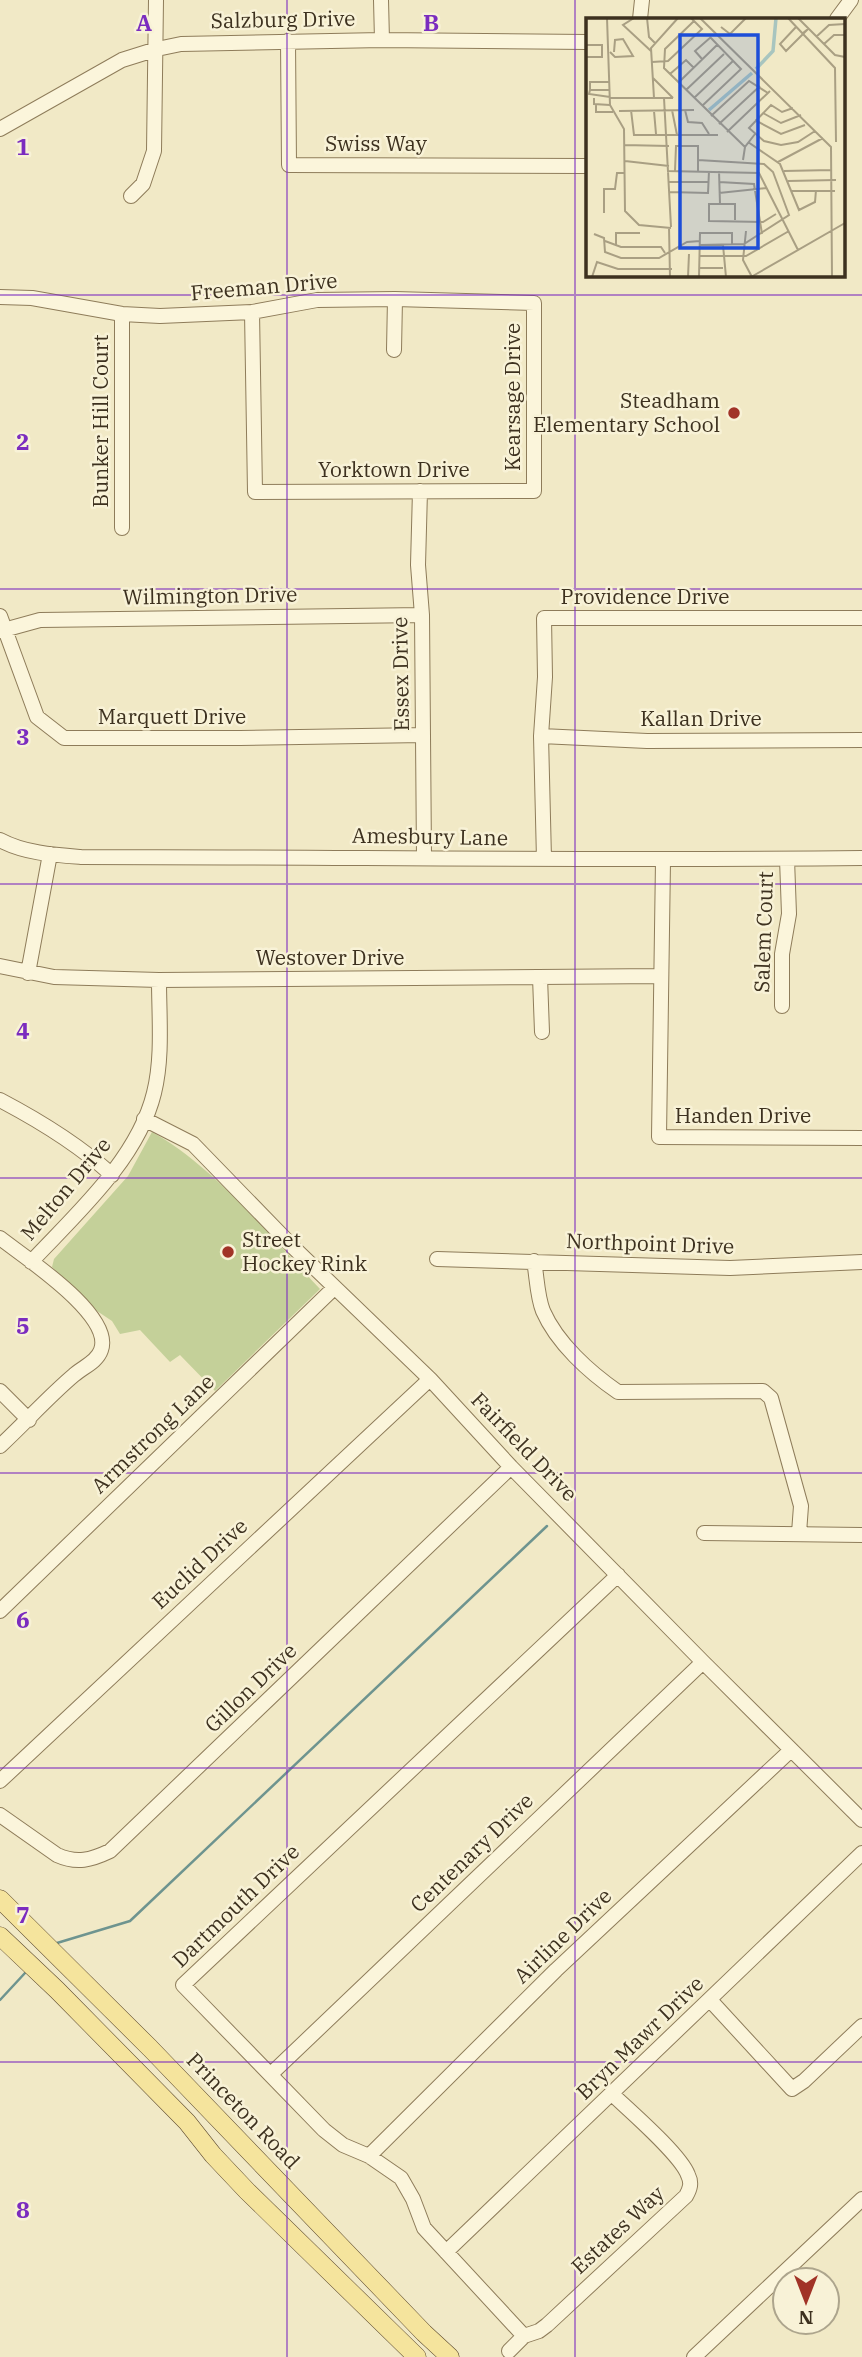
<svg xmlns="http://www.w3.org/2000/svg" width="862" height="2357" viewBox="0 0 862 2357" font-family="'IBM Plex Serif',serif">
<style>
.green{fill:#c4d099}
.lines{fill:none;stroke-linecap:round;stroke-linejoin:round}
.stream{stroke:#6e948f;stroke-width:2.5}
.minor-casing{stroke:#8e7c5a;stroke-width:16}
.major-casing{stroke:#5c492f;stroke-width:19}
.minor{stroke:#fbf5db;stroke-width:14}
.major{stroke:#f5e49d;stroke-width:18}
.grid{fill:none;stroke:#7b2cbf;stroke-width:2;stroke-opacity:0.55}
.poi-dot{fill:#a13327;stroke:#f8f2d7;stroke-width:2.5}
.labels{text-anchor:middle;stroke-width:5;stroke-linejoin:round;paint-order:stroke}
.street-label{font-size:21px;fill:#3d311f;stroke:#f8f2d7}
.poi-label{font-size:21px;fill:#3d311f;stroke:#f8f2d7;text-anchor:end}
.inset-river{fill:none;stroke:#a8c5bf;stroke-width:3.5}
.inset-road{fill:none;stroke:#a99f83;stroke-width:2}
.view{fill:#1d4ed8;fill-opacity:0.15;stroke:#1d4ed8;stroke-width:3.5}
.inset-edge{fill:none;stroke:#3d311f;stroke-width:3.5}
.grid-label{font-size:23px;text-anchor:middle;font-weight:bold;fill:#7b2cbf;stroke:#f8f2d7;stroke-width:5;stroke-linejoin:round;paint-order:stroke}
</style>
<rect width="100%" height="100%" fill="#f1e9c6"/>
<!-- green -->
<path class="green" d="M 152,1132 C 215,1167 270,1236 320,1289 L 215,1391 L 180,1355 L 170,1362 L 140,1330 L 120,1334 L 112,1321 L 94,1309 L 52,1267 L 54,1259 L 128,1176 Z"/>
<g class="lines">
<!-- stream -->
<path class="stream" d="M 57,1943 L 130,1921 L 547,1526
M 0,2000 L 25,1973"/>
<defs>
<path id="minor" d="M 381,0 L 382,40
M 640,19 L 642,0
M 837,19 L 851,0
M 288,41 L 289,165 L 587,166
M 0,129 L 122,60 L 157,49 L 181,44 L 382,40 L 587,42
M 131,196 L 143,184 L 154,151 L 156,0
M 0,297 L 32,298 L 122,314 L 160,316 L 252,312 L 317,300 L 395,299 L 534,303 L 534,491 L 255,492 L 252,312
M 122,314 L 122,528
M 394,350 L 395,299
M 420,491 L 418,565 L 422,615 L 424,857
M 0,616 L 37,717 L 64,738 L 240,738 L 423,735
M 0,631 L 40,620 L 422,615
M 541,736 L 647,741 L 862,740
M 0,840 C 24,853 54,855 81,857 C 341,857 602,861 862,858
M 544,859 L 541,736 L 545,677 L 544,618 L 862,618
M 663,861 L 659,1137 L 862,1138
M 0,966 L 54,977 L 159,980 L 661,976
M 28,973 L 50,854
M 540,977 L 542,1032
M 782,1006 L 782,954 L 789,914 L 787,859
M 0,1100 C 40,1121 78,1144 112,1175
M 144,1119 L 193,1144 L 294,1248 L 430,1379 L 511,1467 L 703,1662 L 862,1820
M 0,1238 C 24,1257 114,1315 101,1350 C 97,1362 83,1367 74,1375 C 48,1397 25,1423 0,1446
M 437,1259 L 730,1268 L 862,1262
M 534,1261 C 537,1277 537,1296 543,1311 C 557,1343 589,1372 618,1392 L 763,1391 L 771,1398 L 801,1506 L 799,1533
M 31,1262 C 76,1214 138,1159 154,1093 C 163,1057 159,1017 159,980
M 0,1391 L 29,1420
M 704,1533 L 862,1535
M 0,1611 L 334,1288
M 0,1781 L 430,1379
M 0,1815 L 57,1855 C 77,1864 91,1860 110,1851 L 511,1467
M 710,2000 L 792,2089 L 804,2081 L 862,2026
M 271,2074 L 703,1662
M 369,2156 L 556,1970 L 791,1750
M 446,2252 L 862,1853
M 524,2336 L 424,2228 L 413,2199 L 401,2178 L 369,2156 L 343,2145 L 324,2130 L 183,1985 L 618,1575
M 509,2351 L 524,2336 L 539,2331 L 547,2325 L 686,2196 C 690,2189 692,2183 688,2175 C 681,2155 630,2111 612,2094
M 694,2357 L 862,2199"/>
<path id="major" d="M 0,1899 L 150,2048 L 424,2333 L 450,2357
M 0,1936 L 57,1990 L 187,2122 L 213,2155 L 247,2191 L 417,2357"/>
</defs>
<!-- minor casing -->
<use href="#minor" class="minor-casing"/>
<!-- major casing -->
<use href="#major" class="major-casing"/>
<!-- minor -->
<use href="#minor" class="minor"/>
<!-- major -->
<use href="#major" class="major"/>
</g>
<!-- grid -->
<path class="grid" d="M 287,0 L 287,2357M 575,0 L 575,2357M 0,295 L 862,295M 0,589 L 862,589M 0,884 L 862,884M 0,1178 L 862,1178M 0,1473 L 862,1473M 0,1768 L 862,1768M 0,2062 L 862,2062"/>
<!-- markers -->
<g class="poi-dot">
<circle cx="734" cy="413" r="7"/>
<circle cx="228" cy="1252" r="7"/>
</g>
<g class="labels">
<!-- street labels -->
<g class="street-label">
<text transform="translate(283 20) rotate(-1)" y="7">Salzburg Drive</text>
<text x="376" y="151">Swiss Way</text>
<text transform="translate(264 287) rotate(-5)" y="7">Freeman Drive</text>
<text transform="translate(513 397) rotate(-90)" y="7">Kearsage Drive</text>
<text transform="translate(101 421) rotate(-90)" y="7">Bunker Hill Court</text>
<text x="394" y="477">Yorktown Drive</text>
<text transform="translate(210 596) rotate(-1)" y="7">Wilmington Drive</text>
<text x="645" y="604">Providence Drive</text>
<text transform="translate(401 674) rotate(-91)" y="7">Essex Drive</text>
<text x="172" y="724">Marquett Drive</text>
<text x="701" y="726">Kallan Drive</text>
<text transform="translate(430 837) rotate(1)" y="7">Amesbury Lane</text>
<text transform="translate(764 932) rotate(-88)" y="7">Salem Court</text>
<text x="330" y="965">Westover Drive</text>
<text x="743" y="1123">Handen Drive</text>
<text transform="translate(66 1189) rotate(-50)" y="7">Melton Drive</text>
<text transform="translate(650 1244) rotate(2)" y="7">Northpoint Drive</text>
<text transform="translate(153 1434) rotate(-44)" y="7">Armstrong Lane</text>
<text transform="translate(524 1447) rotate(46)" y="7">Fairfield Drive</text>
<text transform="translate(200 1564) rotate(-43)" y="7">Euclid Drive</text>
<text transform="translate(251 1688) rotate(-44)" y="7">Gillon Drive</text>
<text transform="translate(472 1853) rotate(-44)" y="7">Centenary Drive</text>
<text transform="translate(236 1906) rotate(-44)" y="7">Dartmouth Drive</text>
<text transform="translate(563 1936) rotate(-44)" y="7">Airline Drive</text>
<text transform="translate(640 2038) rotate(-44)" y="7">Bryn Mawr Drive</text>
<text transform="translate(243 2111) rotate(46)" y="7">Princeton Road</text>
<text transform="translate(618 2230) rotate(-43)" y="7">Estates Way</text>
</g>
<!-- poi labels -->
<g class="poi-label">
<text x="720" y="408">Steadham<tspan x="720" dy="24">Elementary School</tspan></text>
<text x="242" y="1247" text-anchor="start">Street<tspan x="242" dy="24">Hockey Rink</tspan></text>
</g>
</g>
<!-- overview -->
<g transform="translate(586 18)">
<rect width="259" height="259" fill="#f1e9c6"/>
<path class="inset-river" d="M 170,51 L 187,33 L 190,0M 123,92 L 166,55"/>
<path class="inset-road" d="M 21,0 L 24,87 L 38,111 L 39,193 L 53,207 L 85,210M 48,0 L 37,7 L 65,33M 61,0 L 63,19 L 69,25M 114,0 L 245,129 L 246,259M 202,0 L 249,50 L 250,124M 212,0 L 249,37 L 259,39M 108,3 L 79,31 L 78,50 L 159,129M 135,9 L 144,16 L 160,0M 210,9 L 194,26 L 200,33 L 222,11 L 217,15M 230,19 L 243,7 L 259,6M 238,26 L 248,17 L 259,17M 0,27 L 16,27 L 16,39 L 0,39M 24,34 L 29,39 L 47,38 L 37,21 L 29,22 L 28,34M 116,41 L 109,33 L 125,19M 66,44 L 82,43 L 116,11 L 105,0M 259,51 L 259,83M 84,56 L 100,42 L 108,50M 67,60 L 87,80M 92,65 L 131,27M 4,72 L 4,64 L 23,64M 23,72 L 4,72 L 3,76 L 24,79M 100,72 L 138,36M 8,80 L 8,86 L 24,87M 24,80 L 87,80M 68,80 L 65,30 L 92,0M 78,80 L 85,209M 108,80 L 147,43M 10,87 L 10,94 L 27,94M 116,88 L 155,51 L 124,19M 207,90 L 196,94 L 185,87 L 163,110 L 178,123 L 195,127 L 212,124 L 229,113M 45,92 L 48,117 L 132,117M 86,92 L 91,117M 99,92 L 102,104 L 116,105 L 123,116M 33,93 L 108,92M 68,93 L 70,116M 177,95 L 195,105 L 215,97M 125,98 L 163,63 L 182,75M 169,102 L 195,116 L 219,107M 133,106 L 174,68M 259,106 L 259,130M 141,114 L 184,73M 162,124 L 194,146 L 213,192 L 229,184 L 230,172M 38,127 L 83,128M 112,142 L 178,146 L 187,154 L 203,197 L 158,226 L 114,227M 157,142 L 159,129 L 169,116M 39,143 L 83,148M 192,144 L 237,120M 81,153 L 173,155 L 212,232M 89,153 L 90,128 L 112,128 L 112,153M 133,153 L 134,186M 198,153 L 246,152M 202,163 L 250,162M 83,164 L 123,164M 133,164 L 168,166 L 176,216M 206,173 L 249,173M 83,174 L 122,175 L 123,153M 133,175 L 181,170M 18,195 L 18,171 L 29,171 L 31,155 L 38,155M 149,202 L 149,186 L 123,186 L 123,203 L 177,204 L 190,196M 83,209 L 84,259M 160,213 L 157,242 L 166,259M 8,216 L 18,220 L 19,234 L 35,240 L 73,240 L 101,224 L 114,223M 19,223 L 35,229 L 75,229 L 79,235M 30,227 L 30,215 L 54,215M 137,227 L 140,259M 114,238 L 160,238 L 203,213M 114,250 L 137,250M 6,259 L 11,244 L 32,251 L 86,251M 102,259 L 103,236M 113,259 L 114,215 L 146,215 L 146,227M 165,259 L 259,205"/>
<path class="view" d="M 94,17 L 172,17 L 172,230 L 94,230 Z"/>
<rect width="259" height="259" class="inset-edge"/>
</g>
<g class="grid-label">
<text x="144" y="31">A</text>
<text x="431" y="31">B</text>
<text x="23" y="155">1</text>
<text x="23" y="450">2</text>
<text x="23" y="745">3</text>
<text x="23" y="1039">4</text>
<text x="23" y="1334">5</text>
<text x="23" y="1628">6</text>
<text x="23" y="1923">7</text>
<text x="23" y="2218">8</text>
</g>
<!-- north arrow -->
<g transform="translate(806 2301) rotate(180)"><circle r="33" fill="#f8f2d7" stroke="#ada58d" stroke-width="2"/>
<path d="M0-5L12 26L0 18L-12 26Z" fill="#a13327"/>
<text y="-10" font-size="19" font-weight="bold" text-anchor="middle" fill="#3d311f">N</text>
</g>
</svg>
